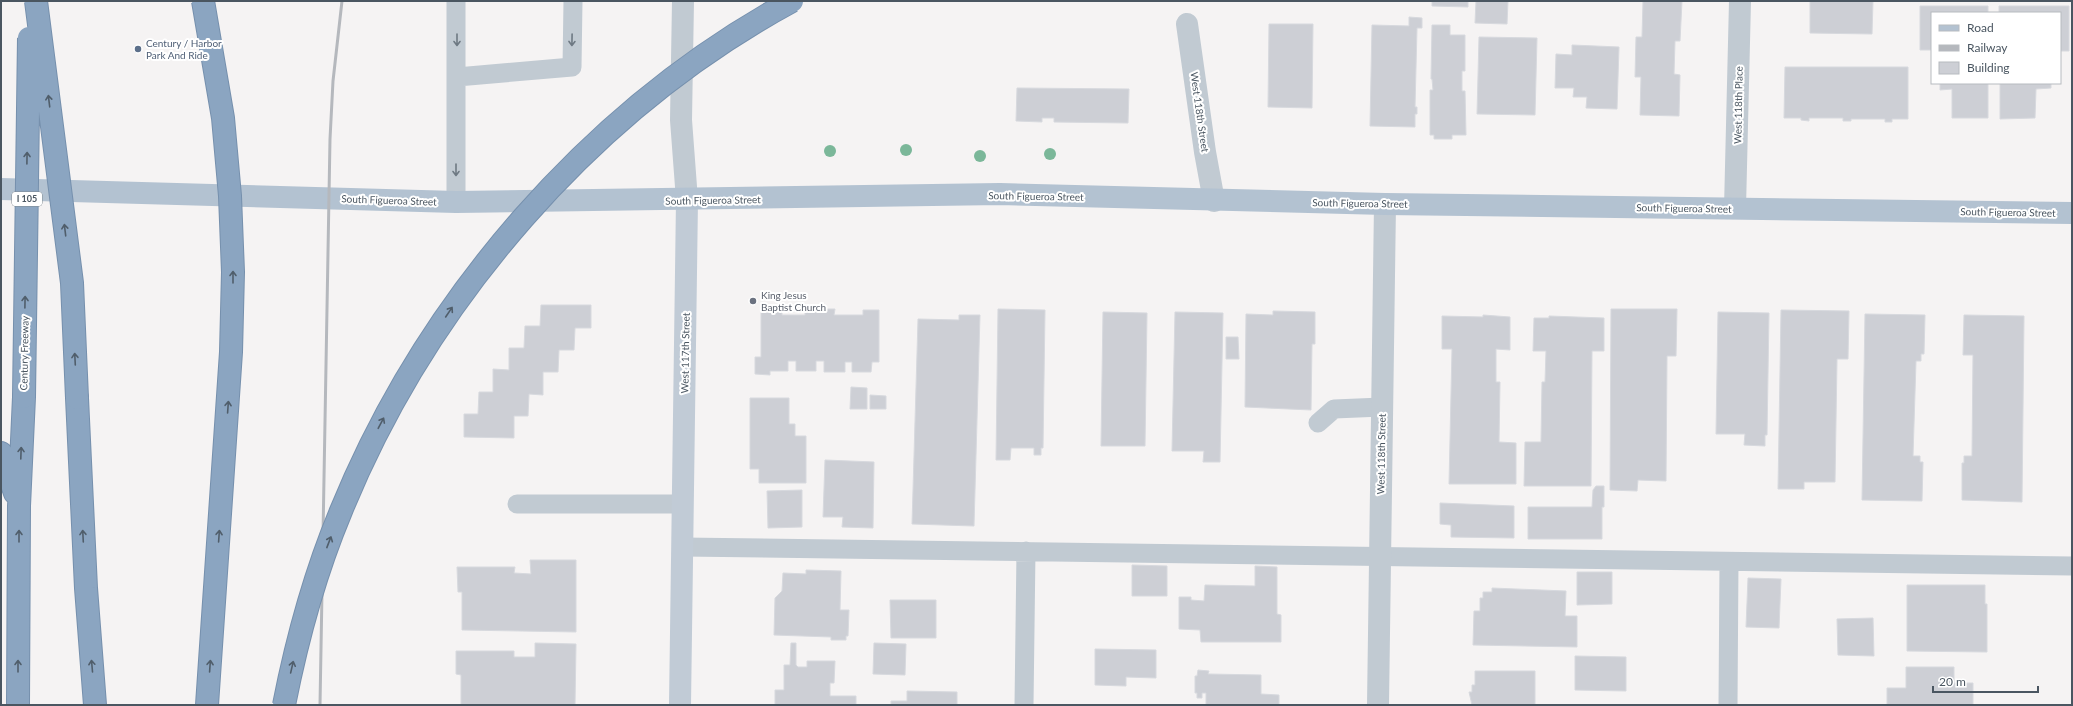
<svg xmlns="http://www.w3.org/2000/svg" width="2073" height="706" viewBox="0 0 2073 706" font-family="Lato,sans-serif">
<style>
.building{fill:#cdcfd5;stroke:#d7d9de}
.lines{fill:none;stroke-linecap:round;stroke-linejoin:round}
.highway-casing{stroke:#7690ad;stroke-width:24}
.lane{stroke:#c1cad2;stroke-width:19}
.street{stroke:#c1cad2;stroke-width:22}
.secondary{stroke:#c1cbd6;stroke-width:22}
.primary{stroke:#b3c2d1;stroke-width:22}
.highway{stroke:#8ba5c1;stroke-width:22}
.rail{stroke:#b5b8bd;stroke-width:3}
.highway-bridge-casing{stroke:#7690ad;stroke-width:24;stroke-linecap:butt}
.highway-bridge{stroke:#8ba5c1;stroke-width:22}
.tree{fill:#7bb799}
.oneway{stroke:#6e7983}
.oneway2{stroke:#505e6b}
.service-dot{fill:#5c6f8a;stroke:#fff;stroke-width:1.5}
.worship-dot{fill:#6b7280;stroke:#fff;stroke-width:1.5}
.labels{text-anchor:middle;stroke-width:4;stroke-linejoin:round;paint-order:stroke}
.shield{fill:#fff;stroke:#808990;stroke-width:1}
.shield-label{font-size:9px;font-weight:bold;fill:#4a5661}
.service-label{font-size:10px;fill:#4e5e75;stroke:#fff;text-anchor:start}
.street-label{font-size:10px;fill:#4a5661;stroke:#fff}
.worship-label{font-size:10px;fill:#5b616d;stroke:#fff;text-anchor:start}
</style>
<rect width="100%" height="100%" fill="#f5f3f3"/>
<!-- building -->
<path class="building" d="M 1432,1 L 1468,1 L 1468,7 L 1432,6 Z
M 1476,1 L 1508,1 L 1507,24 L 1475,23 Z
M 1643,1 L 1682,1 L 1680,41 L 1675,41 L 1674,74 L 1680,75 L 1679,116 L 1640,115 L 1641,77 L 1635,77 L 1636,37 L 1642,37 Z
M 1810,1 L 1873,1 L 1872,34 L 1810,33 Z
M 1920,6 L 1988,6 L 1988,13 L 1932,13 L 1932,50 L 1920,50 Z
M 1999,6 L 2069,6 L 2069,51 L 2060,51 L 2060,13 L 1999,13 Z
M 1409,17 L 1422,18 L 1422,28 L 1417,28 L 1415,107 L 1417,107 L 1417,114 L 1415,114 L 1415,127 L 1370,126 L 1372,25 L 1409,26 Z
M 1269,24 L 1313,24 L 1312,108 L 1268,107 Z
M 1432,25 L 1450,25 L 1450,35 L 1465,35 L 1465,71 L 1462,71 L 1462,91 L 1465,91 L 1466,135 L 1452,135 L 1452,139 L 1434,139 L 1434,135 L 1430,135 L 1430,90 L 1433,90 L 1432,79 L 1431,79 Z
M 1479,37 L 1537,38 L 1535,115 L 1477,114 Z
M 1572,45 L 1619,47 L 1617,109 L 1586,108 L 1587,97 L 1573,97 L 1574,88 L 1555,88 L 1556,54 L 1572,55 Z
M 1785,67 L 1908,67 L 1908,119 L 1892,119 L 1892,122 L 1885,122 L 1885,119 L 1851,119 L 1851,121 L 1843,121 L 1843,118 L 1809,118 L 1809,121 L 1801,120 L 1801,118 L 1784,118 Z
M 1940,83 L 1988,83 L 1988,118 L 1952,118 L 1952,89 L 1940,90 Z
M 2000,83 L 2051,83 L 2051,88 L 2036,89 L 2035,118 L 2000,119 Z
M 1017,88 L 1129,89 L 1128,123 L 1054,122 L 1054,118 L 1042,118 L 1042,122 L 1016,121 Z
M 541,305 L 591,305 L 591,328 L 575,328 L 574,350 L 559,350 L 558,372 L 543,372 L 543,395 L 529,394 L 528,416 L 514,416 L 514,438 L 464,437 L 464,414 L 478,414 L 479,392 L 493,392 L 493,369 L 509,370 L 509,348 L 524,348 L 525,326 L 540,326 Z
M 761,308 L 782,309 L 782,315 L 805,315 L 805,309 L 835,309 L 834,315 L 863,315 L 863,310 L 879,310 L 879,362 L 872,362 L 871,372 L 852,372 L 852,362 L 845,362 L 845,372 L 824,372 L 824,361 L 816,361 L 816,371 L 796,371 L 796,361 L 788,361 L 788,371 L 770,371 L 770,375 L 755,374 L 755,357 L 761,357 Z
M 998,309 L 1045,310 L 1043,448 L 1041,448 L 1041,455 L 1034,455 L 1034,448 L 1011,448 L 1010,460 L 996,460 Z
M 1611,309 L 1677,309 L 1676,356 L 1667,356 L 1666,481 L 1638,480 L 1637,491 L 1610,490 Z
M 1781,310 L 1849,311 L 1848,359 L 1837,359 L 1835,482 L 1804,482 L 1804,489 L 1778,489 Z
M 1273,311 L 1315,312 L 1315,344 L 1312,344 L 1311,410 L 1245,407 L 1246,314 L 1273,315 Z
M 1103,312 L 1147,313 L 1145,446 L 1101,446 Z
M 1175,312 L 1223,313 L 1220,462 L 1203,462 L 1204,451 L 1172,451 Z
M 1718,312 L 1769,313 L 1767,435 L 1765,435 L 1765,446 L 1744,445 L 1745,434 L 1716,434 Z
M 1865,314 L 1925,315 L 1924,354 L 1921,354 L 1921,361 L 1916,361 L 1913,456 L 1920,456 L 1920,462 L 1923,462 L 1922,501 L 1862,500 Z
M 959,315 L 980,315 L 974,526 L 912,524 L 918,319 L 959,320 Z
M 1483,315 L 1510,317 L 1510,350 L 1496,349 L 1496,382 L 1500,382 L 1499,442 L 1516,443 L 1516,484 L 1449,484 L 1452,349 L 1442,349 L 1442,316 L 1483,317 Z
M 1964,315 L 2024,316 L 2022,502 L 1962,500 L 1962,463 L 1964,463 L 1964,456 L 1972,456 L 1973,355 L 1963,355 Z
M 1549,316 L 1604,318 L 1604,351 L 1592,351 L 1591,486 L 1524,486 L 1525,442 L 1541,442 L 1542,382 L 1545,382 L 1546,351 L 1533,351 L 1534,318 L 1549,318 Z
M 1226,337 L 1238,337 L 1239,359 L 1226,359 Z
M 851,387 L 867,388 L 867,409 L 850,409 Z
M 870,395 L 886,396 L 886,409 L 870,409 Z
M 750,398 L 789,398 L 789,424 L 795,424 L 795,436 L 806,436 L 806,483 L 759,483 L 759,469 L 750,469 Z
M 825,460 L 874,462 L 873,528 L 842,527 L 843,517 L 823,517 Z
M 1596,486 L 1604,486 L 1604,507 L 1602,507 L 1602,539 L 1528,539 L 1528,507 L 1592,507 L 1593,490 Z
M 802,490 L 802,527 L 768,528 L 767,491 Z
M 1440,503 L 1514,506 L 1514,538 L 1451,537 L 1451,525 L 1440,524 Z
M 530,560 L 576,560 L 576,632 L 462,630 L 462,592 L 458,592 L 457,567 L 515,567 L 514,573 L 531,574 Z
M 1132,565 L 1167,566 L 1167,596 L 1132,596 Z
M 1255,566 L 1277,567 L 1277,614 L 1281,615 L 1281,642 L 1201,642 L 1200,630 L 1179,629 L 1179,597 L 1191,597 L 1191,600 L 1204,601 L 1205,585 L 1255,586 Z
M 806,570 L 841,571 L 840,610 L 849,610 L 848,636 L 846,636 L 846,640 L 831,640 L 831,637 L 774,635 L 775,598 L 782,591 L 783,573 L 806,574 Z
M 1577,572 L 1612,572 L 1612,604 L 1577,605 Z
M 1748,578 L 1781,579 L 1779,628 L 1746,627 Z
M 1907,585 L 1985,585 L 1985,604 L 1987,604 L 1987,652 L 1907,651 Z
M 1492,588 L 1566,591 L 1565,616 L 1577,616 L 1577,647 L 1473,645 L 1474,611 L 1480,611 L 1480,598 L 1483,598 L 1483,592 L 1492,592 Z
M 890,600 L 936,600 L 936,638 L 891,638 Z
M 1873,618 L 1874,656 L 1838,655 L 1837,619 Z
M 535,643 L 576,644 L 575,705 L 461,705 L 461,675 L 456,674 L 456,651 L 514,651 L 514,657 L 535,657 Z
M 791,643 L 796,643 L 796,665 L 798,667 L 807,667 L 807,661 L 835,661 L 834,683 L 830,683 L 830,696 L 856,696 L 856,705 L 775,705 L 775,690 L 784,690 L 784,665 L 790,665 Z
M 874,643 L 906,644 L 905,675 L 873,674 Z
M 1095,649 L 1156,650 L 1156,678 L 1126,677 L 1126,686 L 1095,685 Z
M 1575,656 L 1626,657 L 1626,691 L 1575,690 Z
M 1906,667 L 1954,667 L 1954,683 L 1973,683 L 1973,705 L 1887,705 L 1887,688 L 1906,688 Z
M 1198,670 L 1209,671 L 1208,674 L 1261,675 L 1261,694 L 1279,695 L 1279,705 L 1206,705 L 1206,693 L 1202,693 L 1202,698 L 1197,698 L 1197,693 L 1195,693 L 1195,676 L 1197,676 Z
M 1475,671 L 1535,671 L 1535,705 L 1472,705 L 1469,692 L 1472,692 L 1472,685 L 1475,685 Z
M 907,691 L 957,692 L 957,705 L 891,705 L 891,701 L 907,701 Z"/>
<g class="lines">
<defs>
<path id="highway" d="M 77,398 L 86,588 L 95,705
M 1,453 L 15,493
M 18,705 L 19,506 L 24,397"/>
</defs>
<!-- highway casing -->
<use href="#highway" class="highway-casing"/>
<!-- lane -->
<path class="lane" d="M 457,77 L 572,67 L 573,1
M 456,202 L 456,1
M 1318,423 L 1334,409 L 1382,407
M 517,504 L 683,504
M 682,547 L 2072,566
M 1024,705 L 1026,551
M 1728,705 L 1729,562"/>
<!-- street -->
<path class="street" d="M 683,1 L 681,120 L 687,200
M 1187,24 L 1205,152 L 1214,201
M 1735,208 L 1740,1
M 1378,705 L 1385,204"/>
<!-- secondary -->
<path class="secondary" d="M 680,705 L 687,200"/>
<!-- primary -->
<path class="primary" d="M 1,189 L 456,202 L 1000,194 L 1385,204 L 2072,213"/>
<!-- highway -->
<use href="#highway" class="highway"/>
<!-- rail -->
<path class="rail" d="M 320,705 L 330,139 L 333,81 L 342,1"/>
<defs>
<path id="highway-bridge" d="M 36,1 L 72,283 L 77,398
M 203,1 L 223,118 L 230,196 L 233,272 L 231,352 L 207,705
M 24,397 L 29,38
M 284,705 C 297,639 315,573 341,511 C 427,300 591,110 792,1"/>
</defs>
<!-- highway-bridge casing -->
<use href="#highway-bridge" class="highway-bridge-casing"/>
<!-- highway-bridge -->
<use href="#highway-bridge" class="highway-bridge"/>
</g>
<!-- trees -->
<g class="tree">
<circle cx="906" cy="150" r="6"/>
<circle cx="830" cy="151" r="6"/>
<circle cx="1050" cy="154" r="6"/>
<circle cx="980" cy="156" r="6"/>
</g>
<!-- one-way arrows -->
<defs><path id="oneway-shaft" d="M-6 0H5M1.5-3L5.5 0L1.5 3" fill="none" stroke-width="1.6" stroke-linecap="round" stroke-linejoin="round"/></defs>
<g class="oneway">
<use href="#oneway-shaft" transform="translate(457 40) rotate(90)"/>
<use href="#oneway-shaft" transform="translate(572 40) rotate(91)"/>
<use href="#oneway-shaft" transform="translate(456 170) rotate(90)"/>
</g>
<g class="oneway2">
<use href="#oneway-shaft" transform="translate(49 101) rotate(-97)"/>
<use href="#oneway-shaft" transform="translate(27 158) rotate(-89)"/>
<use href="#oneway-shaft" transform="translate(65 230) rotate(-97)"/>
<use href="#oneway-shaft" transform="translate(233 277) rotate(-90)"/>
<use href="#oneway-shaft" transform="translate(25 302) rotate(-89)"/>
<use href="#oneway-shaft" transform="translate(449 312) rotate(-56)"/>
<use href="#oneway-shaft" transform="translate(75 359) rotate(-93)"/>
<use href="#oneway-shaft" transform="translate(228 407) rotate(-86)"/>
<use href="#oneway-shaft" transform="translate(381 423) rotate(-62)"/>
<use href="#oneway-shaft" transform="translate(21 453) rotate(-88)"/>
<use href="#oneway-shaft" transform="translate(19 536) rotate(-90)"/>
<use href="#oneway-shaft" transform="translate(83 536) rotate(-93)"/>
<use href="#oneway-shaft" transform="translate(219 536) rotate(-86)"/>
<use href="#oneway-shaft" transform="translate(329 542) rotate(-69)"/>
<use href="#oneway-shaft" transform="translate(18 666) rotate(-90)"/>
<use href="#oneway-shaft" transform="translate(92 666) rotate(-95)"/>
<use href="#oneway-shaft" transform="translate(210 666) rotate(-86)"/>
<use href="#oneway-shaft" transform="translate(292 667) rotate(-77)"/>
</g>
<!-- markers -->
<circle class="service-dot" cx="138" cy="49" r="4"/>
<circle class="worship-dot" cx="753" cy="301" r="4"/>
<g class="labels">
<!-- shield labels -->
<rect class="shield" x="12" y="192" width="30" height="14" rx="3"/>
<g class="shield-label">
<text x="27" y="202">I 105</text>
</g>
<!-- service labels -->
<g class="service-label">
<text x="146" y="47">Century / Harbor<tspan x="146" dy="12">Park And Ride</tspan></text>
</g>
<!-- street labels -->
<g class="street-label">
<text transform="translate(1738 105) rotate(-89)" y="4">West 118th Place</text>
<text transform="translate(1200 112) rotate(82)" y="4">West 118th Street</text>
<text transform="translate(1036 196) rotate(1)" y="4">South Figueroa Street</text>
<text transform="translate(389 200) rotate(2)" y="4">South Figueroa Street</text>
<text transform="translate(713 200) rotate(-1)" y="4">South Figueroa Street</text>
<text transform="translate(1360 203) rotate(1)" y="4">South Figueroa Street</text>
<text transform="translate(1684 208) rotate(1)" y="4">South Figueroa Street</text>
<text transform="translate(2008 212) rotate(1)" y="4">South Figueroa Street</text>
<text transform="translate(24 353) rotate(-89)" y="4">Century Freeway</text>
<text transform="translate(685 353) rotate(-89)" y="4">West 117th Street</text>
<text transform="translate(1381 454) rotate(-89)" y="4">West 118th Street</text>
</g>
<!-- worship labels -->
<g class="worship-label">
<text x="761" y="299">King Jesus<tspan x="761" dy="12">Baptist Church</tspan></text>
</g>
</g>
<!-- border -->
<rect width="2073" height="706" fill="none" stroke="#4a5661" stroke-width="4"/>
<!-- legend -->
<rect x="1931" y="12" width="130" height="72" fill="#ffffff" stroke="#b7bbc0"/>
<rect x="1939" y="25" width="20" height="6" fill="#b3c2d1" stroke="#b7bbc0"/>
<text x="1967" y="32" font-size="12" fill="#4a5661">Road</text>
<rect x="1939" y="45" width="20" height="6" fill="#b5b8bd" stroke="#b7bbc0"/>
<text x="1967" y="52" font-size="12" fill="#4a5661">Railway</text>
<rect x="1939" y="62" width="20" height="12" fill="#cdcfd5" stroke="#b7bbc0"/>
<text x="1967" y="72" font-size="12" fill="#4a5661">Building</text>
<!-- scale -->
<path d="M1933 686v6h105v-6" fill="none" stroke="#4a5661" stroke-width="2"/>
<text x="1939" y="686" font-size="12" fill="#4a5661" stroke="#ffffff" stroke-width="3" paint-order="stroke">20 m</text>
</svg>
